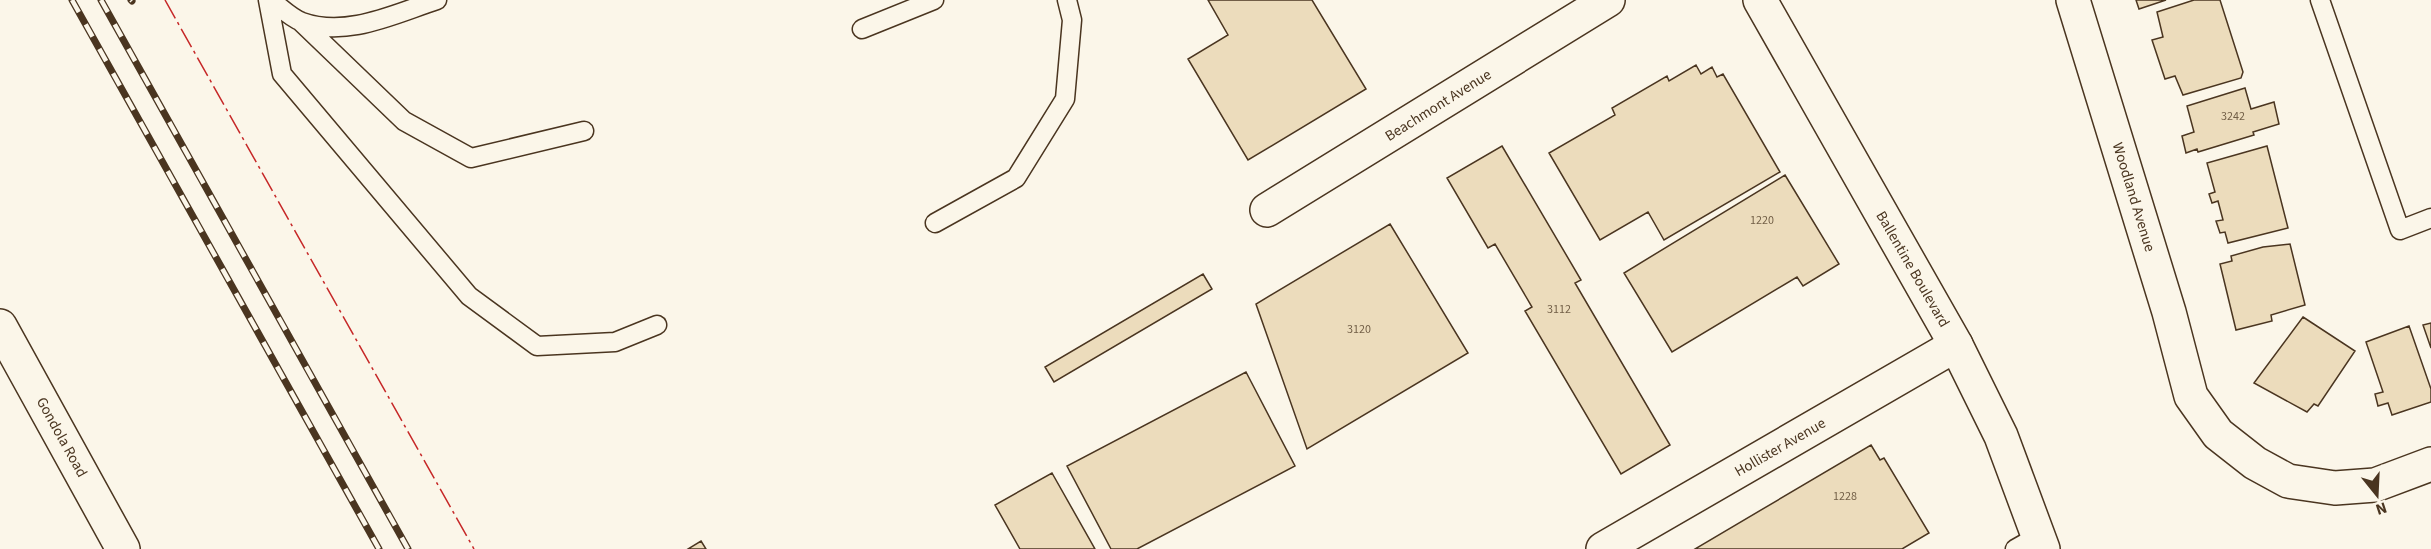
<svg xmlns="http://www.w3.org/2000/svg" width="2431" height="549" viewBox="0 0 2431 549" font-family="'Source Sans 3',sans-serif">
<style>
.building{fill:#ecdcbc;stroke:#4a3520;stroke-width:1.5}
.lines{fill:none;stroke-linecap:round;stroke-linejoin:round}
.lane-casing{stroke:#4a3520;stroke-width:21}
.street-casing{stroke:#4a3520;stroke-width:36}
.secondary-casing{stroke:#4a3520;stroke-width:36}
.lane{stroke:#fbf6e9;stroke-width:18}
.street{stroke:#fbf6e9;stroke-width:33}
.secondary{stroke:#fbf6e9;stroke-width:33}
.rail-casing{stroke:#4a3520;stroke-width:7}
.rail{stroke:#fbf6e9;stroke-width:4.5;stroke-dasharray:14;stroke-linecap:butt}
.power{stroke:#c62828;stroke-width:1.5;stroke-dasharray:21 4.5 3 4.5;stroke-linecap:butt}
.labels{text-anchor:middle;stroke-width:4.5;stroke-linejoin:round;paint-order:stroke}
.number-label{font-size:12px;fill:#725f47}
.street-label{font-size:15px;fill:#4a3520;stroke:#fbf6e9}
</style>
<rect width="100%" height="100%" fill="#fbf6e9"/>
<!-- building -->
<path class="building" d="M 1208,0 L 1312,0 L 1366,89 L 1248,160 L 1188,59 L 1228,35 Z
M 2136,0 L 2166,0 L 2139,9 Z
M 2194,0 L 2220,0 L 2243,72 L 2241,78 L 2183,95 L 2175,76 L 2165,79 L 2152,40 L 2163,37 L 2157,12 Z
M 1696,65 L 1701,74 L 1712,67 L 1717,77 L 1723,74 L 1780,172 L 1664,240 L 1648,212 L 1600,240 L 1549,153 L 1615,115 L 1612,108 L 1667,76 L 1669,81 Z
M 2245,88 L 2251,109 L 2274,102 L 2279,124 L 2253,132 L 2254,135 L 2198,152 L 2197,149 L 2186,153 L 2182,136 L 2194,132 L 2187,106 Z
M 1502,146 L 1581,280 L 1575,283 L 1670,445 L 1621,474 L 1525,311 L 1532,307 L 1495,244 L 1488,248 L 1447,178 Z
M 2267,146 L 2288,228 L 2228,243 L 2225,232 L 2220,233 L 2216,221 L 2223,220 L 2218,201 L 2212,203 L 2209,194 L 2215,192 L 2207,163 Z
M 1785,175 L 1839,264 L 1803,286 L 1797,277 L 1672,352 L 1624,273 Z
M 1390,224 L 1468,353 L 1307,449 L 1256,304 Z
M 2290,244 L 2305,305 L 2271,315 L 2272,321 L 2236,330 L 2220,264 L 2232,261 L 2231,256 L 2263,247 Z
M 1203,274 L 1212,289 L 1054,382 L 1045,367 Z
M 2303,317 L 2355,351 L 2318,406 L 2314,404 L 2307,412 L 2254,383 Z
M 2431,323 L 2431,348 L 2423,325 Z
M 2409,326 L 2431,389 L 2431,402 L 2392,415 L 2388,403 L 2378,406 L 2375,394 L 2383,392 L 2366,342 Z
M 1246,372 L 1295,466 L 1137,549 L 1111,549 L 1067,466 Z
M 1871,445 L 1880,460 L 1884,458 L 1929,533 L 1902,549 L 1695,549 Z
M 1052,473 L 1095,549 L 1020,549 L 995,505 Z
M 701,541 L 706,549 L 688,549 Z"/>
<g class="lines">
<defs>
<path id="lane" d="M 268,0 L 282,74 L 469,296 L 537,346 L 615,342 L 657,325
M 271,0 C 280,7 291,18 302,22 C 347,38 394,14 437,0
M 2320,0 L 2400,230 L 2431,218
M 300,21 L 404,121 L 471,158 L 584,131
M 862,29 L 934,0
M 935,223 L 1016,178 L 1065,99 L 1072,20 L 1067,0
M 2015,549 L 2038,536"/>
<path id="street" d="M 2073,0 L 2169,312 L 2191,396 L 2218,434 L 2255,463 L 2288,481 L 2335,488 L 2375,485 L 2431,464
M 1267,210 L 1608,0
M 0,326 L 123,549
M 1603,549 L 1956,345"/>
<path id="secondary" d="M 1760,0 L 1956,345 L 2001,436 L 2043,549"/>
</defs>
<!-- lane casing -->
<use href="#lane" class="lane-casing"/>
<!-- street casing -->
<use href="#street" class="street-casing"/>
<!-- secondary casing -->
<use href="#secondary" class="secondary-casing"/>
<!-- lane -->
<use href="#lane" class="lane"/>
<!-- street -->
<use href="#street" class="street"/>
<!-- secondary -->
<use href="#secondary" class="secondary"/>
<defs>
<path id="rail" d="M 72,0 L 379,549
M 101,0 L 408,549
M 131,0 L 132,1"/>
</defs>
<!-- rail casing -->
<use href="#rail" class="rail-casing"/>
<!-- rail -->
<use href="#rail" class="rail"/>
<!-- power -->
<path class="power" d="M 165,0 L 474,549"/>
</g>
<g class="labels">
<!-- number labels -->
<g class="number-label">
<text x="2233" y="120">3242</text>
<text x="1762" y="224">1220</text>
<text x="1559" y="313">3112</text>
<text x="1359" y="333">3120</text>
<text x="1845" y="500">1228</text>
</g>
<!-- street labels -->
<g class="street-label">
<text transform="translate(1438 105) rotate(-32)" y="5">Beachmont Avenue</text>
<text transform="translate(2134 197) rotate(73)" y="5">Woodland Avenue</text>
<text transform="translate(1913 269) rotate(60)" y="5">Ballentine Boulevard</text>
<text transform="translate(62 437) rotate(61)" y="5">Gondola Road</text>
<text transform="translate(1780 447) rotate(-30)" y="5">Hollister Avenue</text>
</g>
</g>
<!-- north arrow -->
<g transform="translate(2377 495) rotate(162)" stroke="#fbf6e9" stroke-width="4.5" paint-order="stroke">
<path d="M0-4.5L10 22L0 15L-10 22Z" fill="#4a3520"/>
<text y="-9" font-size="16" font-weight="bold" text-anchor="middle" fill="#4a3520">N</text>
</g>
</svg>
